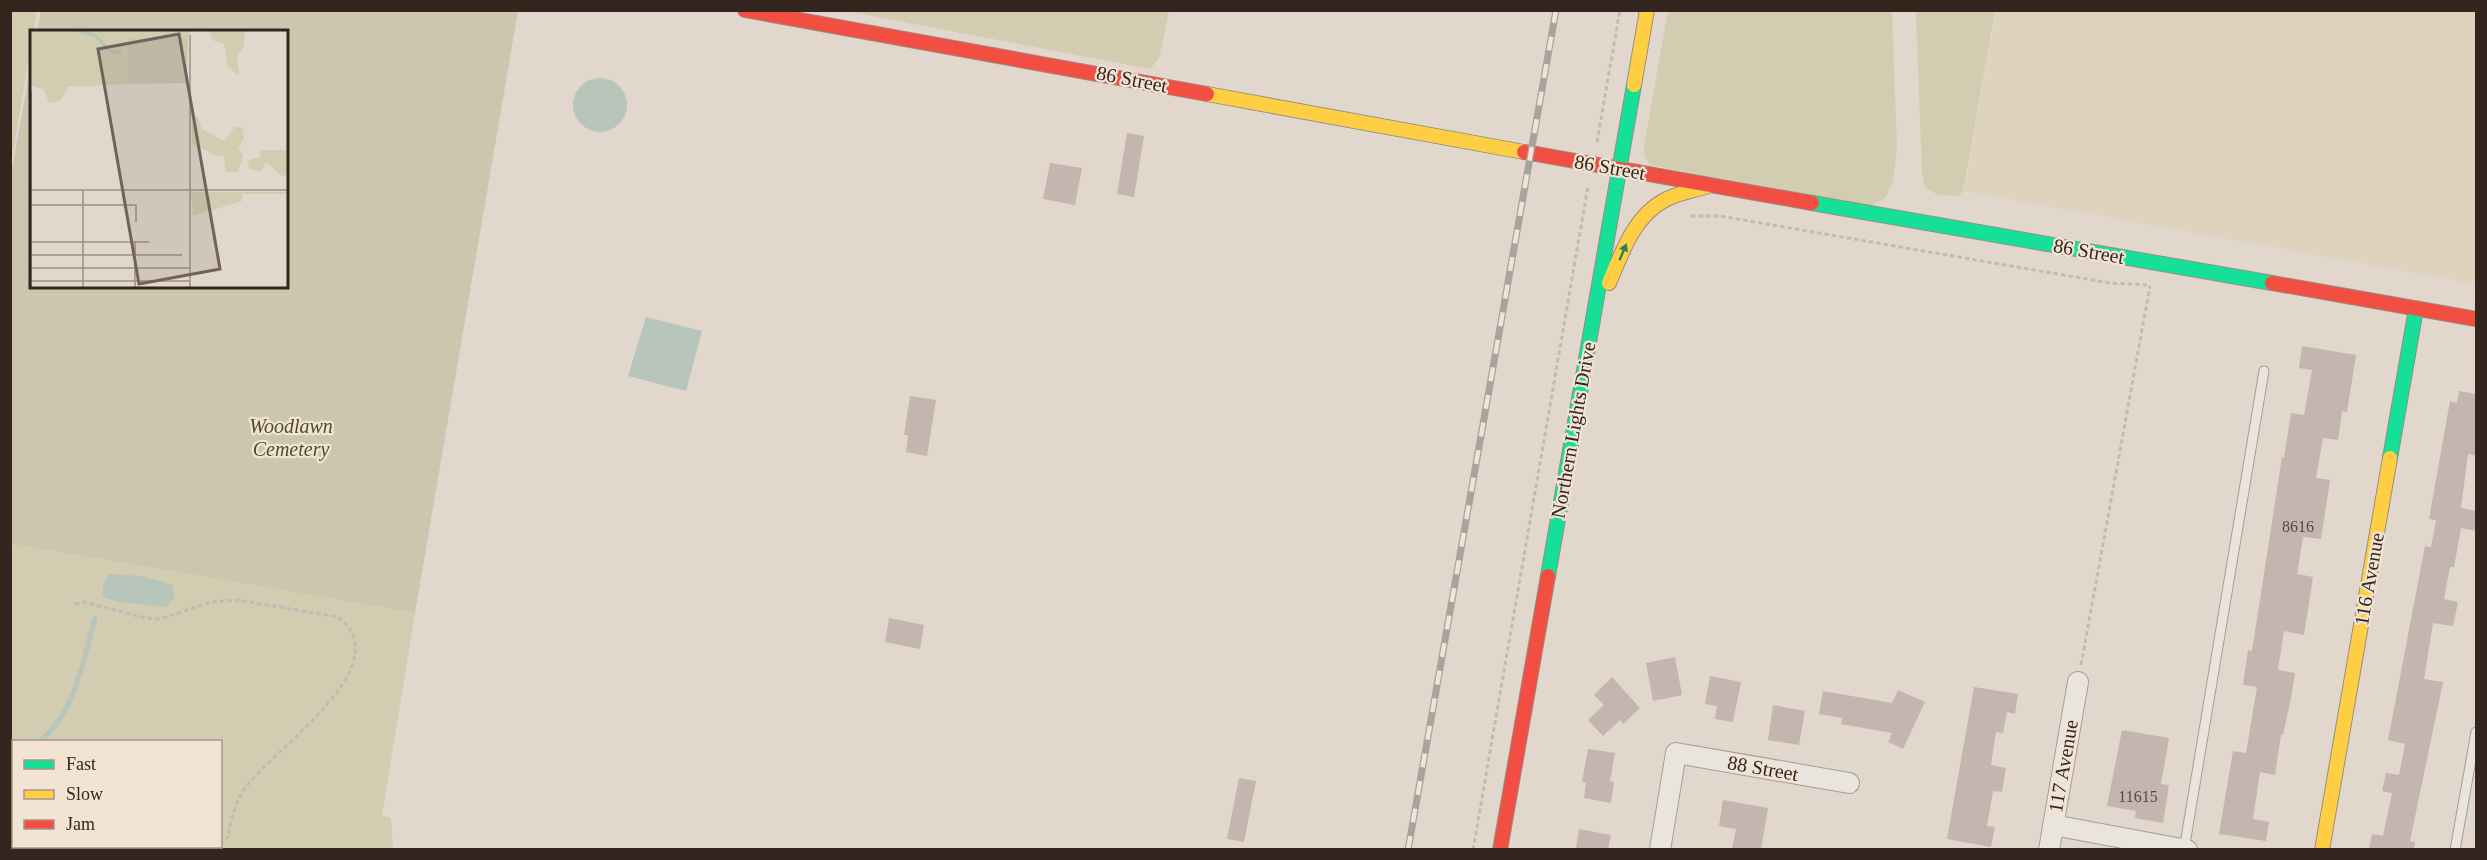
<svg xmlns="http://www.w3.org/2000/svg" width="2487" height="860" viewBox="0 0 2487 860" font-family="'Times New Roman',serif">
<style>
.farmland{fill:#dfd3be}
.green{fill:#d2ccb0;fill-rule:evenodd}
.cemetery{fill:#cdc6af}
.water{fill:#b8c5ba}
.lines{fill:none;stroke-linecap:round;stroke-linejoin:round}
.stream{stroke:#b8c5ba;stroke-width:5}
.building{fill:#c4b5ae}
.lane-casing{stroke:#a69d95;stroke-width:11}
.street-casing{stroke:#a69d95;stroke-width:22}
.fast-casing{stroke:#968d86;stroke-width:16}
.slow-casing{stroke:#968d86;stroke-width:16}
.jam-casing{stroke:#968d86;stroke-width:16}
.path{stroke:#c2bbb5;stroke-width:3;stroke-dasharray:4.5 3;stroke-linecap:butt}
.lane{stroke:#eae4de;stroke-width:9}
.street{stroke:#eae4de;stroke-width:20}
.fast{stroke:#16e098;stroke-width:14}
.slow{stroke:#ffcf43;stroke-width:14}
.jam{stroke:#f24e42;stroke-width:14}
.rail-casing{stroke:#a9a39e;stroke-width:7}
.rail{stroke:#f2e3d3;stroke-width:4.5;stroke-dasharray:14;stroke-linecap:butt}
.oneway{fill:#25825c}
.labels{text-anchor:middle;stroke-width:4.5;stroke-linejoin:round;paint-order:stroke}
.number-label{font-size:16px;fill:#584943}
.street-label{font-size:20px;fill:#34251f;stroke:#f2e3d3}
.park-label{font-size:20px;font-style:italic;fill:#4c4e28;stroke:#f2e3d3}
.inset-river{fill:none;stroke:#b8c5ba;stroke-width:3}
.inset-road{fill:none;stroke:#9c9087;stroke-width:1.5}
.view{fill:#71635c;fill-opacity:0.15;stroke:#71635c;stroke-width:3}
.inset-edge{fill:none;stroke:#34251f;stroke-width:3}
</style>
<rect width="100%" height="100%" fill="#e1d7cc"/>
<!-- farmland -->
<path class="farmland" d="M 1996,11 L 2476,11 L 2476,284 L 1964,191 Z"/>
<!-- green -->
<path class="green" d="M 11,10 L 37,11 L 11,164 L 10,11 Z
M 846,11 L 846,10 L 1169,11 L 1159,58 L 1150,69 Z
M 1668,11 L 1892,11 L 1897,148 L 1893,181 L 1886,197 L 1872,206 L 1650,165 L 1645,157 L 1644,146 Z
M 1916,11 L 1995,11 L 1963,191 L 1959,196 L 1938,195 L 1925,187 L 1922,173 Z
M 10,544 L 415,613 L 382,815 L 391,818 L 393,849 L 11,849 ZM 14,742 L 220,742 L 220,846 L 14,846 Z"/>
<!-- cemetery -->
<path class="cemetery" d="M 41,11 L 518,11 L 415,613 L 11,544 L 10,180 L 31,63 L 32,286 L 286,286 L 286,32 L 37,31 Z"/>
<!-- water -->
<path class="water" d="M573 105a27 27 0 1 1 54 0a27 27 0 1 1-54 0Z
M 646,317 L 702,331 L 686,391 L 628,376 Z
M 108,574 L 142,576 L 173,585 L 174,598 L 167,607 L 119,602 L 102,597 L 103,586 Z"/>
<g class="lines">
<!-- stream -->
<path class="stream" d="M 38,742 C 75,716 83,659 95,619
M 10,760 L 14,758"/>
</g>
<!-- building -->
<path class="building" d="M 1127,133 L 1144,136 L 1134,197 L 1117,194 Z
M 1050,163 L 1082,168 L 1075,205 L 1043,199 Z
M 2302,346 L 2356,355 L 2347,412 L 2342,411 L 2338,440 L 2323,438 L 2316,478 L 2330,480 L 2321,539 L 2303,537 L 2297,574 L 2313,577 L 2304,635 L 2284,631 L 2278,670 L 2295,673 L 2292,693 L 2283,735 L 2281,735 L 2275,775 L 2260,772 L 2253,819 L 2269,822 L 2266,841 L 2219,834 L 2233,751 L 2246,753 L 2257,687 L 2243,685 L 2248,650 L 2252,651 L 2282,457 L 2284,458 L 2291,413 L 2304,415 L 2312,370 L 2299,368 Z
M 2459,391 L 2476,394 L 2476,456 L 2468,454 L 2461,508 L 2476,511 L 2476,531 L 2461,528 L 2454,567 L 2450,567 L 2444,599 L 2458,602 L 2453,626 L 2433,623 L 2424,679 L 2443,682 L 2410,841 L 2415,842 L 2414,849 L 2369,849 L 2372,834 L 2383,836 L 2392,793 L 2382,791 L 2386,773 L 2399,775 L 2405,744 L 2388,740 L 2425,546 L 2431,547 L 2436,520 L 2429,519 L 2450,401 L 2457,403 Z
M 910,396 L 936,400 L 927,456 L 906,452 L 908,435 L 904,435 Z
M 889,618 L 924,625 L 920,649 L 885,642 Z
M 1675,657 L 1682,695 L 1653,701 L 1646,663 Z
M 1710,676 L 1741,682 L 1733,722 L 1715,719 L 1717,706 L 1705,704 Z
M 1612,677 L 1640,708 L 1623,724 L 1620,720 L 1603,736 L 1588,720 L 1604,705 L 1594,695 Z
M 1974,687 L 2018,694 L 2015,714 L 2007,712 L 2003,733 L 1996,732 L 1991,765 L 2006,768 L 2002,792 L 1993,791 L 1987,826 L 1995,827 L 1991,847 L 1947,839 Z
M 1898,690 L 1925,702 L 1903,749 L 1888,742 L 1892,733 L 1841,724 L 1842,718 L 1819,714 L 1823,691 L 1892,703 Z
M 1773,705 L 1805,711 L 1799,745 L 1768,740 Z
M 2122,730 L 2169,738 L 2161,784 L 2169,785 L 2163,823 L 2135,818 L 2136,811 L 2107,806 Z
M 1588,749 L 1615,753 L 1610,781 L 1614,782 L 1611,803 L 1584,798 L 1586,783 L 1582,782 Z
M 1239,778 L 1256,781 L 1244,842 L 1227,839 Z
M 1723,800 L 1768,808 L 1761,849 L 1732,849 L 1736,829 L 1719,826 Z
M 1579,829 L 1611,835 L 1608,849 L 1576,849 Z"/>
<g class="lines">
<defs>
<path id="lane" d="M 2184,850 L 2264,371
M 2455,850 L 2476,732"/>
<path id="street" d="M 2053,825 L 2187,850
M 1660,850 L 1676,753 L 1849,783
M 2049,850 L 2078,682"/>
<path id="fast" d="M 1812,203 L 2272,283
M 2390,458 L 2416,309
M 1548,576 L 1634,85"/>
<path id="slow" d="M 1634,85 L 1647,10
M 1207,94 L 1524,152
M 1609,283 C 1622,253 1633,218 1663,201 C 1677,193 1693,191 1708,186
M 2322,850 L 2390,458"/>
<path id="jam" d="M 745,10 L 1207,94
M 1524,152 L 1812,203
M 2272,283 L 2476,319
M 1500,850 L 1548,576"/>
</defs>
<!-- lane casing -->
<use href="#lane" class="lane-casing"/>
<!-- street casing -->
<use href="#street" class="street-casing"/>
<!-- fast casing -->
<use href="#fast" class="fast-casing"/>
<!-- slow casing -->
<use href="#slow" class="slow-casing"/>
<!-- jam casing -->
<use href="#jam" class="jam-casing"/>
<!-- path -->
<path class="path" d="M 1597,142 L 1620,10
M 1691,216 L 1720,216 L 2110,283 L 2147,285
M 75,604 L 84,602 L 145,618 L 160,619 L 211,602 L 238,600 L 338,617 C 403,666 267,753 243,791 C 234,805 231,823 227,839
M 2081,665 L 2150,286
M 1473,850 L 1588,186"/>
<!-- lane -->
<use href="#lane" class="lane"/>
<!-- street -->
<use href="#street" class="street"/>
<!-- fast -->
<use href="#fast" class="fast"/>
<!-- slow -->
<use href="#slow" class="slow"/>
<!-- jam -->
<use href="#jam" class="jam"/>
<defs>
<path id="rail" d="M 1408,850 L 1556,10"/>
</defs>
<!-- rail casing -->
<use href="#rail" class="rail-casing"/>
<!-- rail -->
<use href="#rail" class="rail"/>
</g>
<!-- one-way arrows -->
<defs><path id="oneway-solid" d="M-6-.8H1V-3.2L6.5 0L1 3.2V.8H-6Z" transform="scale(1.5)"/></defs>
<use class="oneway" href="#oneway-solid" transform="translate(1623 252) rotate(-67)"/>
<g class="labels">
<!-- number labels -->
<g class="number-label">
<text x="2298" y="532">8616</text>
<text x="2138" y="802">11615</text>
</g>
<!-- street labels -->
<g class="street-label">
<text transform="translate(1132 79) rotate(11)" y="7">86 Street</text>
<text transform="translate(1610 167) rotate(10)" y="7">86 Street</text>
<text transform="translate(2089 251) rotate(10)" y="7">86 Street</text>
<text transform="translate(1573 430) rotate(-80)" y="7">Northern Lights Drive</text>
<text transform="translate(2369 579) rotate(-80)" y="7">116 Avenue</text>
<text transform="translate(2063 766) rotate(-80)" y="7">117 Avenue</text>
<text transform="translate(1763 768) rotate(10)" y="7">88 Street</text>
</g>
<!-- park labels -->
<g class="park-label">
<text x="291" y="433">Woodlawn<tspan x="291" dy="23">Cemetery</tspan></text>
</g>
</g>
<!-- overview -->
<g transform="translate(30 30)">
<rect width="258" height="258" fill="#e1d7cc"/>
<path d="M 0,0 L 161,0 L 158,8 L 98,8 L 98,54 L 38,57 L 31,70 L 19,73 L 14,60 L 0,55 ZM 179,0 L 215,0 L 214,16 L 207,27 L 209,46 L 198,37 L 194,14 L 182,10 ZM 162,84 L 168,87 L 172,99 L 194,111 L 205,97 L 212,97 L 214,108 L 208,119 L 213,126 L 208,142 L 196,142 L 194,126 L 187,126 L 162,114 ZM 230,120 L 258,120 L 258,145 L 252,146 L 236,132 L 231,142 L 218,138 L 219,130 L 231,127 ZM 161,162 L 258,162 L 258,164 L 212,164 L 212,171 L 163,186 Z" fill="#d2ccb0"/>
<path d="M 98,8 L 158,8 L 157,53 L 98,54 Z" fill="#cdc6af"/>
<path class="inset-river" d="M 46,0 L 65,5 L 80,21 L 92,23"/>
<path class="inset-road" d="M 1,62 L 1,258M 0,160 L 258,160M 53,160 L 53,258M 1,175 L 106,175 L 106,192M 1,212 L 119,212M 1,225 L 152,225M 1,238 L 160,238M 1,251 L 160,251M 105,258 L 105,212M 160,258 L 160,5"/>
<path class="view" d="M 149,4 L 190,239 L 109,254 L 68,19 Z"/>
<rect width="258" height="258" class="inset-edge"/>
</g>
<!-- border -->
<rect width="2487" height="860" fill="none" stroke="#34251f" stroke-width="24"/>
<!-- legend -->
<rect x="12" y="740" width="210" height="108" fill="#f2e3d3" stroke="#a6978b" stroke-width="1.5"/>
<rect x="24" y="760" width="30" height="9" fill="#16e098" stroke="#a6978b" stroke-width="1.5"/>
<text x="66" y="770" font-size="18" fill="#34251f">Fast</text>
<rect x="24" y="790" width="30" height="9" fill="#ffcf43" stroke="#a6978b" stroke-width="1.5"/>
<text x="66" y="800" font-size="18" fill="#34251f">Slow</text>
<rect x="24" y="820" width="30" height="9" fill="#f24e42" stroke="#a6978b" stroke-width="1.5"/>
<text x="66" y="830" font-size="18" fill="#34251f">Jam</text>
</svg>
